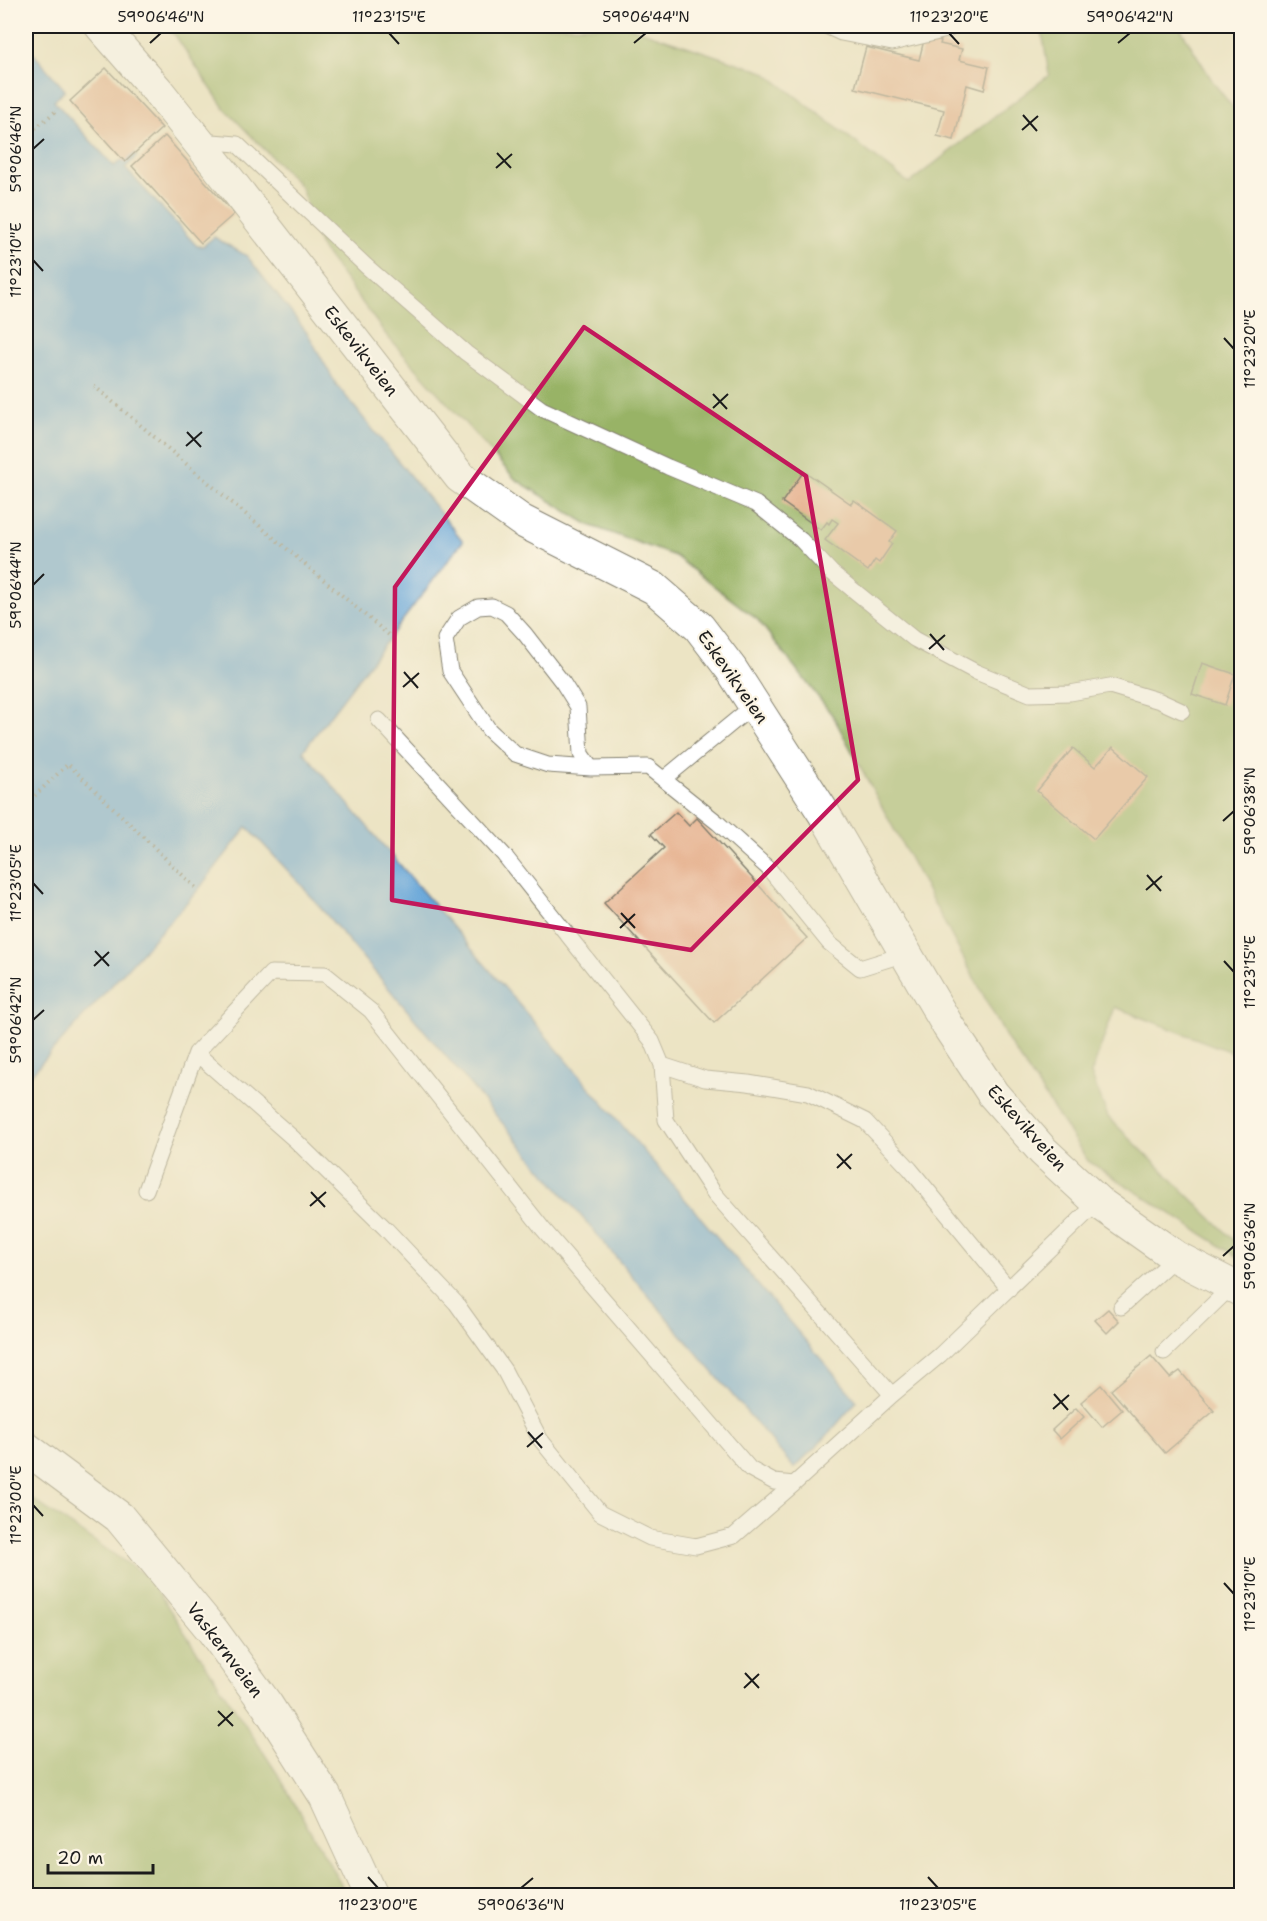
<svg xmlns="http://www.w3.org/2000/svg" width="1267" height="1921" viewBox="0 0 1267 1921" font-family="'Shantell Sans',sans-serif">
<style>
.forest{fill:#98b366;stroke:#5a6841;stroke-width:1.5}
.water{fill:#66a6d9;stroke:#41617a;stroke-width:1.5}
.building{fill:#e4ac88}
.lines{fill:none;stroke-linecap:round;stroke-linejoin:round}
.service-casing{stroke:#848070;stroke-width:17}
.minor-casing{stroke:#848070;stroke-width:34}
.path{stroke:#848070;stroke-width:4;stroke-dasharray:1.5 4.5;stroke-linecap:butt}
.service{stroke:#fff;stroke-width:15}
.minor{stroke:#fff;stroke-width:32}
.marked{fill:none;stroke:#c2185b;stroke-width:4.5;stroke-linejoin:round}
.ticks{fill:none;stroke:#1c1c1c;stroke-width:2}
.labels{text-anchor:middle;stroke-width:4.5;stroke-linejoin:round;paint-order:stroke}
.street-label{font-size:18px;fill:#1c1c1c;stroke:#fcf5e5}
.neatline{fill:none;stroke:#1c1c1c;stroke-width:2}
.ticks-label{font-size:15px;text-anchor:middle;fill:#1c1c1c}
</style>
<rect width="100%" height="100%" fill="#fcf5e5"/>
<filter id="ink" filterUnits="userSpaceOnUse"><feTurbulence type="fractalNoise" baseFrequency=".0167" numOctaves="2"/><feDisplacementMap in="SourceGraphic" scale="12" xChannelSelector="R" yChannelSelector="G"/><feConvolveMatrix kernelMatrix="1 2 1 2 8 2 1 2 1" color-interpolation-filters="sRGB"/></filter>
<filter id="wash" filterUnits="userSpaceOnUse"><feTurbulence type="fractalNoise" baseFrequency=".008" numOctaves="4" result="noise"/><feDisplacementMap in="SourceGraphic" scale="24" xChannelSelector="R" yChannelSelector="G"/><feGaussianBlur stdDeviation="1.35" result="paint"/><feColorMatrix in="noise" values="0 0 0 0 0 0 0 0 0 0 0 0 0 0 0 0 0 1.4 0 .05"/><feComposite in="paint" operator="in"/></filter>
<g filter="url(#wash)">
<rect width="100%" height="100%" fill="#ece4c4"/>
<!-- forest -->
<path class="forest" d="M 161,26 L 627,26 L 764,72 L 909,183 L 1049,75 L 1041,26 L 1179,26 L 1213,82 L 1241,118 L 1241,1056 L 1115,1007 L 1091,1074 L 1108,1117 L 1241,1247 L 1241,1259 L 1088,1161 L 1007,1039 L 833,716 L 758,620 L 675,556 L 589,525 L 515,479 L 387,336 L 320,246 L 301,187 L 224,108 L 175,35 Z
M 26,1495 L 149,1578 L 279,1776 L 347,1895 L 26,1895 Z"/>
<!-- water -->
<path class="water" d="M 26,45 L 65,90 L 54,101 L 114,166 L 133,152 L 137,156 L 125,168 L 197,246 L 203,246 L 214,237 L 247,256 L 308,334 L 336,384 L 463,541 L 303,751 L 857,1401 L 825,1438 L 794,1468 L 303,887 L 247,827 L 198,890 L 26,1080 Z"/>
<g id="blocks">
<!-- building -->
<path class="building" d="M 925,36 L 941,41 L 940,44 L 962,49 L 959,60 L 989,67 L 984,90 L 967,85 L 954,140 L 937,136 L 944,110 L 855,88 L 866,47 L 919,60 Z
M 106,68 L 162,128 L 125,162 L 70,101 Z
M 165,136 L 234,214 L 201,243 L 132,166 Z
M 804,471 L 851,504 L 854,500 L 897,531 L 889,542 L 892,544 L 879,563 L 875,560 L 868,571 L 825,540 L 838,523 L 832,519 L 829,524 L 827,522 L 821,530 L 782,502 Z
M 1202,663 L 1235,674 L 1225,705 L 1192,694 Z
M 1113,747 L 1148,777 L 1094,839 L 1037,791 L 1073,748 L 1095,767 Z
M 676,812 L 689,826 L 697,818 L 807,938 L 714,1023 L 604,903 L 664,848 L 651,834 Z
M 1108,1309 L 1119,1321 L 1107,1333 L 1095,1320 Z
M 1151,1356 L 1170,1378 L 1180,1371 L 1214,1411 L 1165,1453 L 1111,1390 Z
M 1101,1385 L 1122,1410 L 1102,1427 L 1081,1402 Z
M 1076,1408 L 1084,1417 L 1060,1439 L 1052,1430 Z"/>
</g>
</g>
<g filter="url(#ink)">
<use href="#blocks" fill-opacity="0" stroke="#848070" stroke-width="1.5"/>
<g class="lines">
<defs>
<path id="service" d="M 826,26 L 841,33 L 892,43 L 947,30 L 955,26
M 200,141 L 237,144 L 366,266 L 466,353 L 542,409 L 668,467 L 756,504 L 801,540 L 831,572 L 914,639 L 976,672 L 1030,694 L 1070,693 L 1110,686 L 1160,701 L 1182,711
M 379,720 L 504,855 L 652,1041 L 662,1065 L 666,1120 L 714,1193 L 892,1395
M 591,768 L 581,754 L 578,707 L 563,683 L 525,634 L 506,613 L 492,606 L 478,607 L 459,618 L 445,639 L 450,671 L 489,730 L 515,754 L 548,765 L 591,768 L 648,767 L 718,823 L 769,869 L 829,943 L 860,968 L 905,954
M 664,779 L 754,705
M 196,1053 L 294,1139 L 386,1229 L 456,1303 L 504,1370 L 540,1439 L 600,1513 L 650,1538 L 696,1546 L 734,1536 L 794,1484
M 662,1065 L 705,1079 L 748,1083 L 808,1093 L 865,1121 L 910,1169 L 1009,1289
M 146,1190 L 196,1053 L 271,973 L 325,974 L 371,1011 L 543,1229 L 750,1469 L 774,1482 L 794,1484 L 892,1395 L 940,1355 L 1098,1202
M 1121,1307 L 1176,1257
M 1164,1352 L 1232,1286"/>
<path id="minor" d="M 101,26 L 157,90 L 232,184 L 460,477 L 522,521 L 654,588 L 699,627 L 731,669 L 823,812 L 948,1026 L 993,1094 L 1043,1151 L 1098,1202 L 1176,1257 L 1242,1291
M 26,1448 L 119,1517 L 213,1631 L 267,1705 L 325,1796 L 371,1896"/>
</defs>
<!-- service casing -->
<use href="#service" class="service-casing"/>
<!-- minor casing -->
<use href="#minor" class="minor-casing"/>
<!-- path -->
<path class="path" d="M 26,136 L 56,111
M 94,386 L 390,636
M 26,804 L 68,764 L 198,890"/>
<!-- service -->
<use href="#service" class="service"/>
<!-- minor -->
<use href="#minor" class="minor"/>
</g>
</g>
<!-- marked area -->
<path d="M0 0H1267V1921H0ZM 584,327 L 806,476 L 858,780 L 691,950 L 392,900 L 395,587 Z" fill="#ece4c4" fill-opacity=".55" fill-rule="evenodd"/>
<path class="marked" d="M 584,327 L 806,476 L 858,780 L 691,950 L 392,900 L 395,587 Z"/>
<!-- ticks -->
<path class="ticks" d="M 389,33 L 399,44M 949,33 L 959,44M 150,43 L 161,33M 634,43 L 646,33M 1118,43 L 1130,33M 1023,115 L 1037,131M 1022,130 L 1038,116M 33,149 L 44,139M 497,153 L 511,168M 496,168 L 512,154M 33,260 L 43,271M 1224,338 L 1234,349M 713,394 L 727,409M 713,408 L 728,394M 187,432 L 201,447M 186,446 L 202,432M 33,585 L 44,574M 930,634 L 944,650M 929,649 L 945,635M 404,672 L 418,688M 403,687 L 419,673M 1223,821 L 1234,811M 1147,875 L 1161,891M 33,883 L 43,894M 1146,890 L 1162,876M 621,913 L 635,928M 620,928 L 635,914M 95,951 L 109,966M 1224,961 L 1234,972M 94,966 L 109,952M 33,1020 L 44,1010M 837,1154 L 851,1169M 837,1168 L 852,1154M 311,1192 L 325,1207M 310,1206 L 326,1192M 1223,1256 L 1234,1246M 1054,1394 L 1068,1410M 1053,1409 L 1069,1395M 528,1432 L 542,1448M 527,1447 L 543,1433M 33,1505 L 43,1516M 1224,1583 L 1234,1594M 745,1673 L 759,1688M 744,1688 L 759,1674M 218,1711 L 233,1726M 218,1726 L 233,1712M 368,1877 L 378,1888M 928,1877 L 938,1888M 521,1888 L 533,1878"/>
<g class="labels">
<!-- street labels -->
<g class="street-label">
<text transform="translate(361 351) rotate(52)" y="6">Eskevikveien</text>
<text transform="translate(733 677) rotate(55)" y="6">Eskevikveien</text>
<text transform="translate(1027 1128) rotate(48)" y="6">Eskevikveien</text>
<text transform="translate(225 1650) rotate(53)" y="6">Vaskernveien</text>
</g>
</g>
<!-- margin -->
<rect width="1267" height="1921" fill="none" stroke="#fcf5e5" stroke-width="66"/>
<!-- scale -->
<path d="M48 1864v9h105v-9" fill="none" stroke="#1c1c1c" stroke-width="3"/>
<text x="57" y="1864" font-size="18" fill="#1c1c1c" stroke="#fcf5e5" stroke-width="4.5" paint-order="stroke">20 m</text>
<rect x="33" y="33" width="1201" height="1855" class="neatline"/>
<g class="ticks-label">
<text x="161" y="22">59°06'46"N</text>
<text x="389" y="22">11°23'15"E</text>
<text x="646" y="22">59°06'44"N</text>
<text x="949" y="22">11°23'20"E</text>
<text x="1130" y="22">59°06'42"N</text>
<text transform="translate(16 149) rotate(-90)" y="5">59°06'46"N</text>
<text transform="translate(16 260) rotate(-90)" y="5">11°23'10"E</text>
<text transform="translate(1250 349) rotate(-90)" y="5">11°23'20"E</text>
<text transform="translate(16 585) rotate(-90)" y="5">59°06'44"N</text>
<text transform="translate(1250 811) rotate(-90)" y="5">59°06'38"N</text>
<text transform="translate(16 883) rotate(-90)" y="5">11°23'05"E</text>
<text transform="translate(1250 972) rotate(-90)" y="5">11°23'15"E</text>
<text transform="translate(16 1020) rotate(-90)" y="5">59°06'42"N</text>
<text transform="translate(1250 1246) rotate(-90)" y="5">59°06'36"N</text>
<text transform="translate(16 1505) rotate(-90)" y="5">11°23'00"E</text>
<text transform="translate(1250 1594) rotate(-90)" y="5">11°23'10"E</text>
<text x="378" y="1910">11°23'00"E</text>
<text x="521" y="1910">59°06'36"N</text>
<text x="938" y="1910">11°23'05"E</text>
</g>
</svg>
